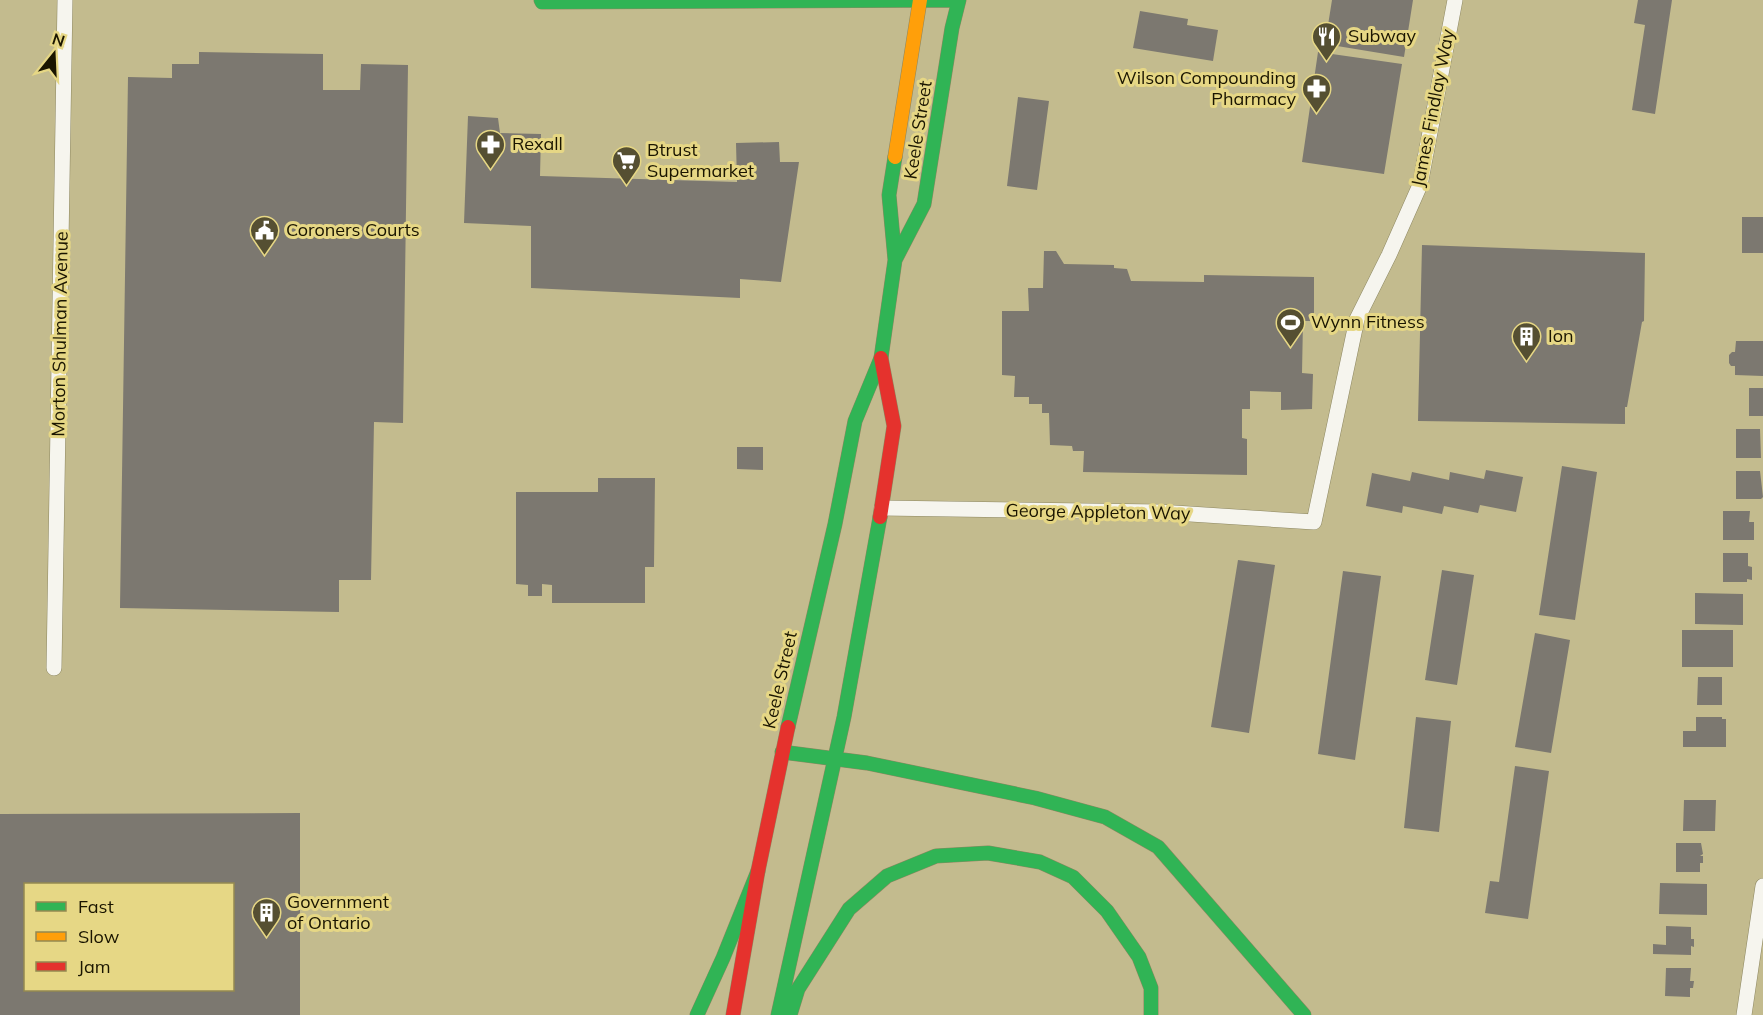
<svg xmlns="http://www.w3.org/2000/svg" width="1763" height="1015" viewBox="0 0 1763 1015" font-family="Mulish,sans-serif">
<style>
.building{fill:#7c7870;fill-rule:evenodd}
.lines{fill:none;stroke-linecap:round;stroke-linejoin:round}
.street-casing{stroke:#8d8761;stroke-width:16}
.fast-casing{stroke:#8d8761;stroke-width:15}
.slow-casing{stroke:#8d8761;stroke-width:15}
.jam-casing{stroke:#8d8761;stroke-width:15}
.street{stroke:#f6f5ee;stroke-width:15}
.fast{stroke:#30b455;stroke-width:14}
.slow{stroke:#ff9f0a;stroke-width:14}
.jam{stroke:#e5322d;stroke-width:14}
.labels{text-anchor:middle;stroke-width:6;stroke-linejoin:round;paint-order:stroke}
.poi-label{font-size:18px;fill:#1a1500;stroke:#e6d785;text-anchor:start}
.street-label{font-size:18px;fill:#1a1500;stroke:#e6d785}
</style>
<rect width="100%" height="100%" fill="#c3bb8e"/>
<!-- building -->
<path class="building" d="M 1332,0 L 1413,0 L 1404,57 L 1325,44 Z
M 1638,0 L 1672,0 L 1655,114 L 1632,110 L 1645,25 L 1634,23 Z
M 1140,11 L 1188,19 L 1187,25 L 1218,30 L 1213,61 L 1133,48 Z
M 199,52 L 323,54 L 323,90 L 360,90 L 361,64 L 408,65 L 403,423 L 374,422 L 371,580 L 339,580 L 339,612 L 120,608 L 128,77 L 172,78 L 172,64 L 199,64 Z
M 1318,52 L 1402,64 L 1384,174 L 1302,162 Z
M 1018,97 L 1049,101 L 1037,190 L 1007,186 Z
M 468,116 L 498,118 L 500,133 L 541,134 L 540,176 L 737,182 L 736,143 L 779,142 L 780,162 L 799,162 L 781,282 L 740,279 L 740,298 L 531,288 L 531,226 L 464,223 Z
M 1742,217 L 1763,217 L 1763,253 L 1742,253 Z
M 1422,245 L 1645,253 L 1644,321 L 1642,322 L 1627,407 L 1625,407 L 1625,424 L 1418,421 Z
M 1044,251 L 1056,251 L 1064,264 L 1114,265 L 1114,268 L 1127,269 L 1131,281 L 1204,282 L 1204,275 L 1314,277 L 1314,321 L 1303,321 L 1302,373 L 1313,374 L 1312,409 L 1281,410 L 1281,392 L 1250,391 L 1250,409 L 1242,409 L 1242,438 L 1247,439 L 1247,475 L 1083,472 L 1084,451 L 1073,451 L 1072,446 L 1050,445 L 1049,413 L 1042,413 L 1042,404 L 1029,404 L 1029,397 L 1014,397 L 1015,376 L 1002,375 L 1002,311 L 1029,311 L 1028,288 L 1043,288 Z
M 1736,341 L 1763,341 L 1763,376 L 1735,375 L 1735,366 L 1731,366 L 1729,363 L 1729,355 L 1732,352 L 1735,352 Z
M 1749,388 L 1763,388 L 1763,416 L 1749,416 Z
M 1736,429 L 1760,429 L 1761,458 L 1736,458 Z
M 737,447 L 763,447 L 763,470 L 737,469 Z
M 1562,466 L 1597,472 L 1575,620 L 1539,615 Z
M 1486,470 L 1523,477 L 1516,512 L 1480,505 L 1478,513 L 1444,506 L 1442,514 L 1403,506 L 1402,513 L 1366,506 L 1372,473 L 1410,481 L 1412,472 L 1449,480 L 1450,472 L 1484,479 Z
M 1736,471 L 1760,471 L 1763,497 L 1761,499 L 1736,499 Z
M 598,478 L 655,478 L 654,567 L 645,567 L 645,603 L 552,603 L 552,585 L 542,584 L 542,596 L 528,596 L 528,585 L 516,584 L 516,492 L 598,492 Z
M 1723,511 L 1750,511 L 1749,522 L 1754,522 L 1754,540 L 1723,540 Z
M 1723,553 L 1748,553 L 1748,566 L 1752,567 L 1752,580 L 1747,579 L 1747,582 L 1723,582 Z
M 1238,560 L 1275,565 L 1249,733 L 1211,727 Z
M 1442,570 L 1474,575 L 1457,685 L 1425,680 Z
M 1343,571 L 1381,576 L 1355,760 L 1318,754 Z
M 1695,593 L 1743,594 L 1743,625 L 1695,624 Z
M 1682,630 L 1733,630 L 1733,667 L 1682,667 Z
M 1535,633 L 1570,640 L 1551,753 L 1515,747 Z
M 1698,677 L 1722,677 L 1722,705 L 1697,705 Z
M 1416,717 L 1451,721 L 1439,832 L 1404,828 Z
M 1696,717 L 1722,717 L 1722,719 L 1726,719 L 1726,747 L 1683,747 L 1683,731 L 1696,731 Z
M 1515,766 L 1549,771 L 1528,919 L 1485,913 L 1490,881 L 1499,882 Z
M 1684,800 L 1716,800 L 1715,831 L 1683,831 Z
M 300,813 L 300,1015 L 0,1015 L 0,814 ZM 26,884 L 232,884 L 232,990 L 26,990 Z
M 1676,843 L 1701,843 L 1703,854 L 1700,856 L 1703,856 L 1703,863 L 1700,863 L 1700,872 L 1676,872 Z
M 1660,883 L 1707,884 L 1707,915 L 1659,914 Z
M 1666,926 L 1691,927 L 1691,939 L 1694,939 L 1694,947 L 1691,946 L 1691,955 L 1653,954 L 1653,944 L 1666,945 Z
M 1666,968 L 1691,968 L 1690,981 L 1694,981 L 1693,988 L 1690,988 L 1690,997 L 1665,996 Z"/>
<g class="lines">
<defs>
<path id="street" d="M 882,508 L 1159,512 L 1314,522 L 1357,319 L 1389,255 L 1420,185 L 1455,0
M 54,668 L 65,0
M 1744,1015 L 1763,886"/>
<path id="fast" d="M 541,0 L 542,2 L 951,0
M 895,260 L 924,204 L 952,28 L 959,0
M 788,727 L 835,524 L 855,421 L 881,358 L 895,260 L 889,195 L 895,157
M 782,752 L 867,763 L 1035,798 L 1105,817 L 1158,847 L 1304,1015
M 697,1015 L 723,958 L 758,871
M 778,1015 L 844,717 L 880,517
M 790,1015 L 798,989 L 849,909 L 887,876 L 936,856 L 988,853 L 1040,862 L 1073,877 L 1107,911 L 1139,957 L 1151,988 L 1151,1015"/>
<path id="slow" d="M 895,157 L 920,0"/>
<path id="jam" d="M 880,517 L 894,426 L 881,358
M 733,1015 L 758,871 L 788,727"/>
</defs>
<!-- street casing -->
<use href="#street" class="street-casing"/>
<!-- fast casing -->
<use href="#fast" class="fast-casing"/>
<!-- slow casing -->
<use href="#slow" class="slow-casing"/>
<!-- jam casing -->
<use href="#jam" class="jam-casing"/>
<!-- street -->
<use href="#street" class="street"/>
<!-- fast -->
<use href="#fast" class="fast"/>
<!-- slow -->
<use href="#slow" class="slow"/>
<!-- jam -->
<use href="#jam" class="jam"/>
</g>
<!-- icons -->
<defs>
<symbol id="restaurant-pin" viewBox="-11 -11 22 30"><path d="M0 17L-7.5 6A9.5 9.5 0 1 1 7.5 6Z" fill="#554f32" stroke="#e6d785"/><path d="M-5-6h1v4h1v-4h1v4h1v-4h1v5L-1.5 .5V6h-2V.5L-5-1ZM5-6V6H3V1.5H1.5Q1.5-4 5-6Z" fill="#fff"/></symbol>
<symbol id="pharmacy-pin" viewBox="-11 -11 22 30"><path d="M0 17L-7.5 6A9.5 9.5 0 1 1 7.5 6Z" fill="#554f32" stroke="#e6d785"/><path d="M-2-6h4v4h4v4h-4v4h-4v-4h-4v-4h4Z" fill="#fff"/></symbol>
<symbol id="supermarket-pin" viewBox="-11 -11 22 30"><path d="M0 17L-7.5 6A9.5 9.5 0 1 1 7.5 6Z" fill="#554f32" stroke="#e6d785"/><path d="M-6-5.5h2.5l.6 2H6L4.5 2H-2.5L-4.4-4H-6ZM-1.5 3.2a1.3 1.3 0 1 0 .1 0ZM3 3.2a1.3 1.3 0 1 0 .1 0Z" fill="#fff"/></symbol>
<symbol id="civic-pin" viewBox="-11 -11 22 30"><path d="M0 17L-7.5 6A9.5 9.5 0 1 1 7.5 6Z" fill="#554f32" stroke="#e6d785"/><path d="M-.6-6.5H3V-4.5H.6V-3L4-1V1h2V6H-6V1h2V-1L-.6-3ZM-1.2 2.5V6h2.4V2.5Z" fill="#fff"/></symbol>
<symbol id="stadium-pin" viewBox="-11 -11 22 30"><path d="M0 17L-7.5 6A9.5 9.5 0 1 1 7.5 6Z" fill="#554f32" stroke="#e6d785"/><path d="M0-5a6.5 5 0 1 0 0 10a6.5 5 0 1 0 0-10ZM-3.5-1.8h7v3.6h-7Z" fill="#fff"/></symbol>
<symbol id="building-pin" viewBox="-11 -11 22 30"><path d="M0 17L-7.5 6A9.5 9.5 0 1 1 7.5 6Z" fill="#554f32" stroke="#e6d785"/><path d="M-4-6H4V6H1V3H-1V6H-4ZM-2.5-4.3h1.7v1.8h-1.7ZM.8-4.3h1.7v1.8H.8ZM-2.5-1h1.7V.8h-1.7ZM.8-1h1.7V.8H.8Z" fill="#fff"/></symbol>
</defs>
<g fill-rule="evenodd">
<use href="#restaurant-pin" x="1310" y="20" width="33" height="45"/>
<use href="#pharmacy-pin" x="1300" y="72" width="33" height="45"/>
<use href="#pharmacy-pin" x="474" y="128" width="33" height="45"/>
<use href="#supermarket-pin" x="610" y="144" width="33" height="45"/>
<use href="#civic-pin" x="248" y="214" width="33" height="45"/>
<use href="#stadium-pin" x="1274" y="306" width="33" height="45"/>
<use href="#building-pin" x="1510" y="320" width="33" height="45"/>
<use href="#building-pin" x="250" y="896" width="33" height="45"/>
</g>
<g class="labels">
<!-- poi labels -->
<g class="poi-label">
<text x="1348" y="42">Subway</text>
<text x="1296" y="84" text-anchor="end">Wilson Compounding<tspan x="1296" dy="21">Pharmacy</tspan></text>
<text x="512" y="150">Rexall</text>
<text x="647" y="156">Btrust<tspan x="647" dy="21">Supermarket</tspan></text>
<text x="286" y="236">Coroners Courts</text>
<text x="1311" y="328">Wynn Fitness</text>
<text x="1548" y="342">Ion</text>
<text x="287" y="908">Government<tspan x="287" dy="21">of Ontario</tspan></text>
</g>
<!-- street labels -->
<g class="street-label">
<text transform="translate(1433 108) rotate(-79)" y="6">James Findlay Way</text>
<text transform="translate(918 130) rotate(-81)" y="6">Keele Street</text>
<text transform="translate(60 334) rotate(-89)" y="6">Morton Shulman Avenue</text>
<text transform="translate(1098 512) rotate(1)" y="6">George Appleton Way</text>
<text transform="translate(780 680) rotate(-77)" y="6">Keele Street</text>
</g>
</g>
<!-- legend -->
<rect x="24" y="883" width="210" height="108" fill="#e6d785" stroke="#948950" stroke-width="1.5"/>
<rect x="36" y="902" width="30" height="9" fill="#30b455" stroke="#948950" stroke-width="1.5"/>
<text x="78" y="913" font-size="18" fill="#1a1500">Fast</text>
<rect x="36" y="932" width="30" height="9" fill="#ff9f0a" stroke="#948950" stroke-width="1.5"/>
<text x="78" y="943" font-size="18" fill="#1a1500">Slow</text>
<rect x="36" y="962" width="30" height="9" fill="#e5322d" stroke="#948950" stroke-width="1.5"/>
<text x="78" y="973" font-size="18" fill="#1a1500">Jam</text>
<!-- north arrow -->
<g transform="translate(54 54) rotate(18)" stroke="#e6d785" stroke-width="4.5" paint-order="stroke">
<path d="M0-4.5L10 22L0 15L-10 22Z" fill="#1a1500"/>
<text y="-9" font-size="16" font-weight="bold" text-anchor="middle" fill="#1a1500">N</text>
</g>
</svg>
